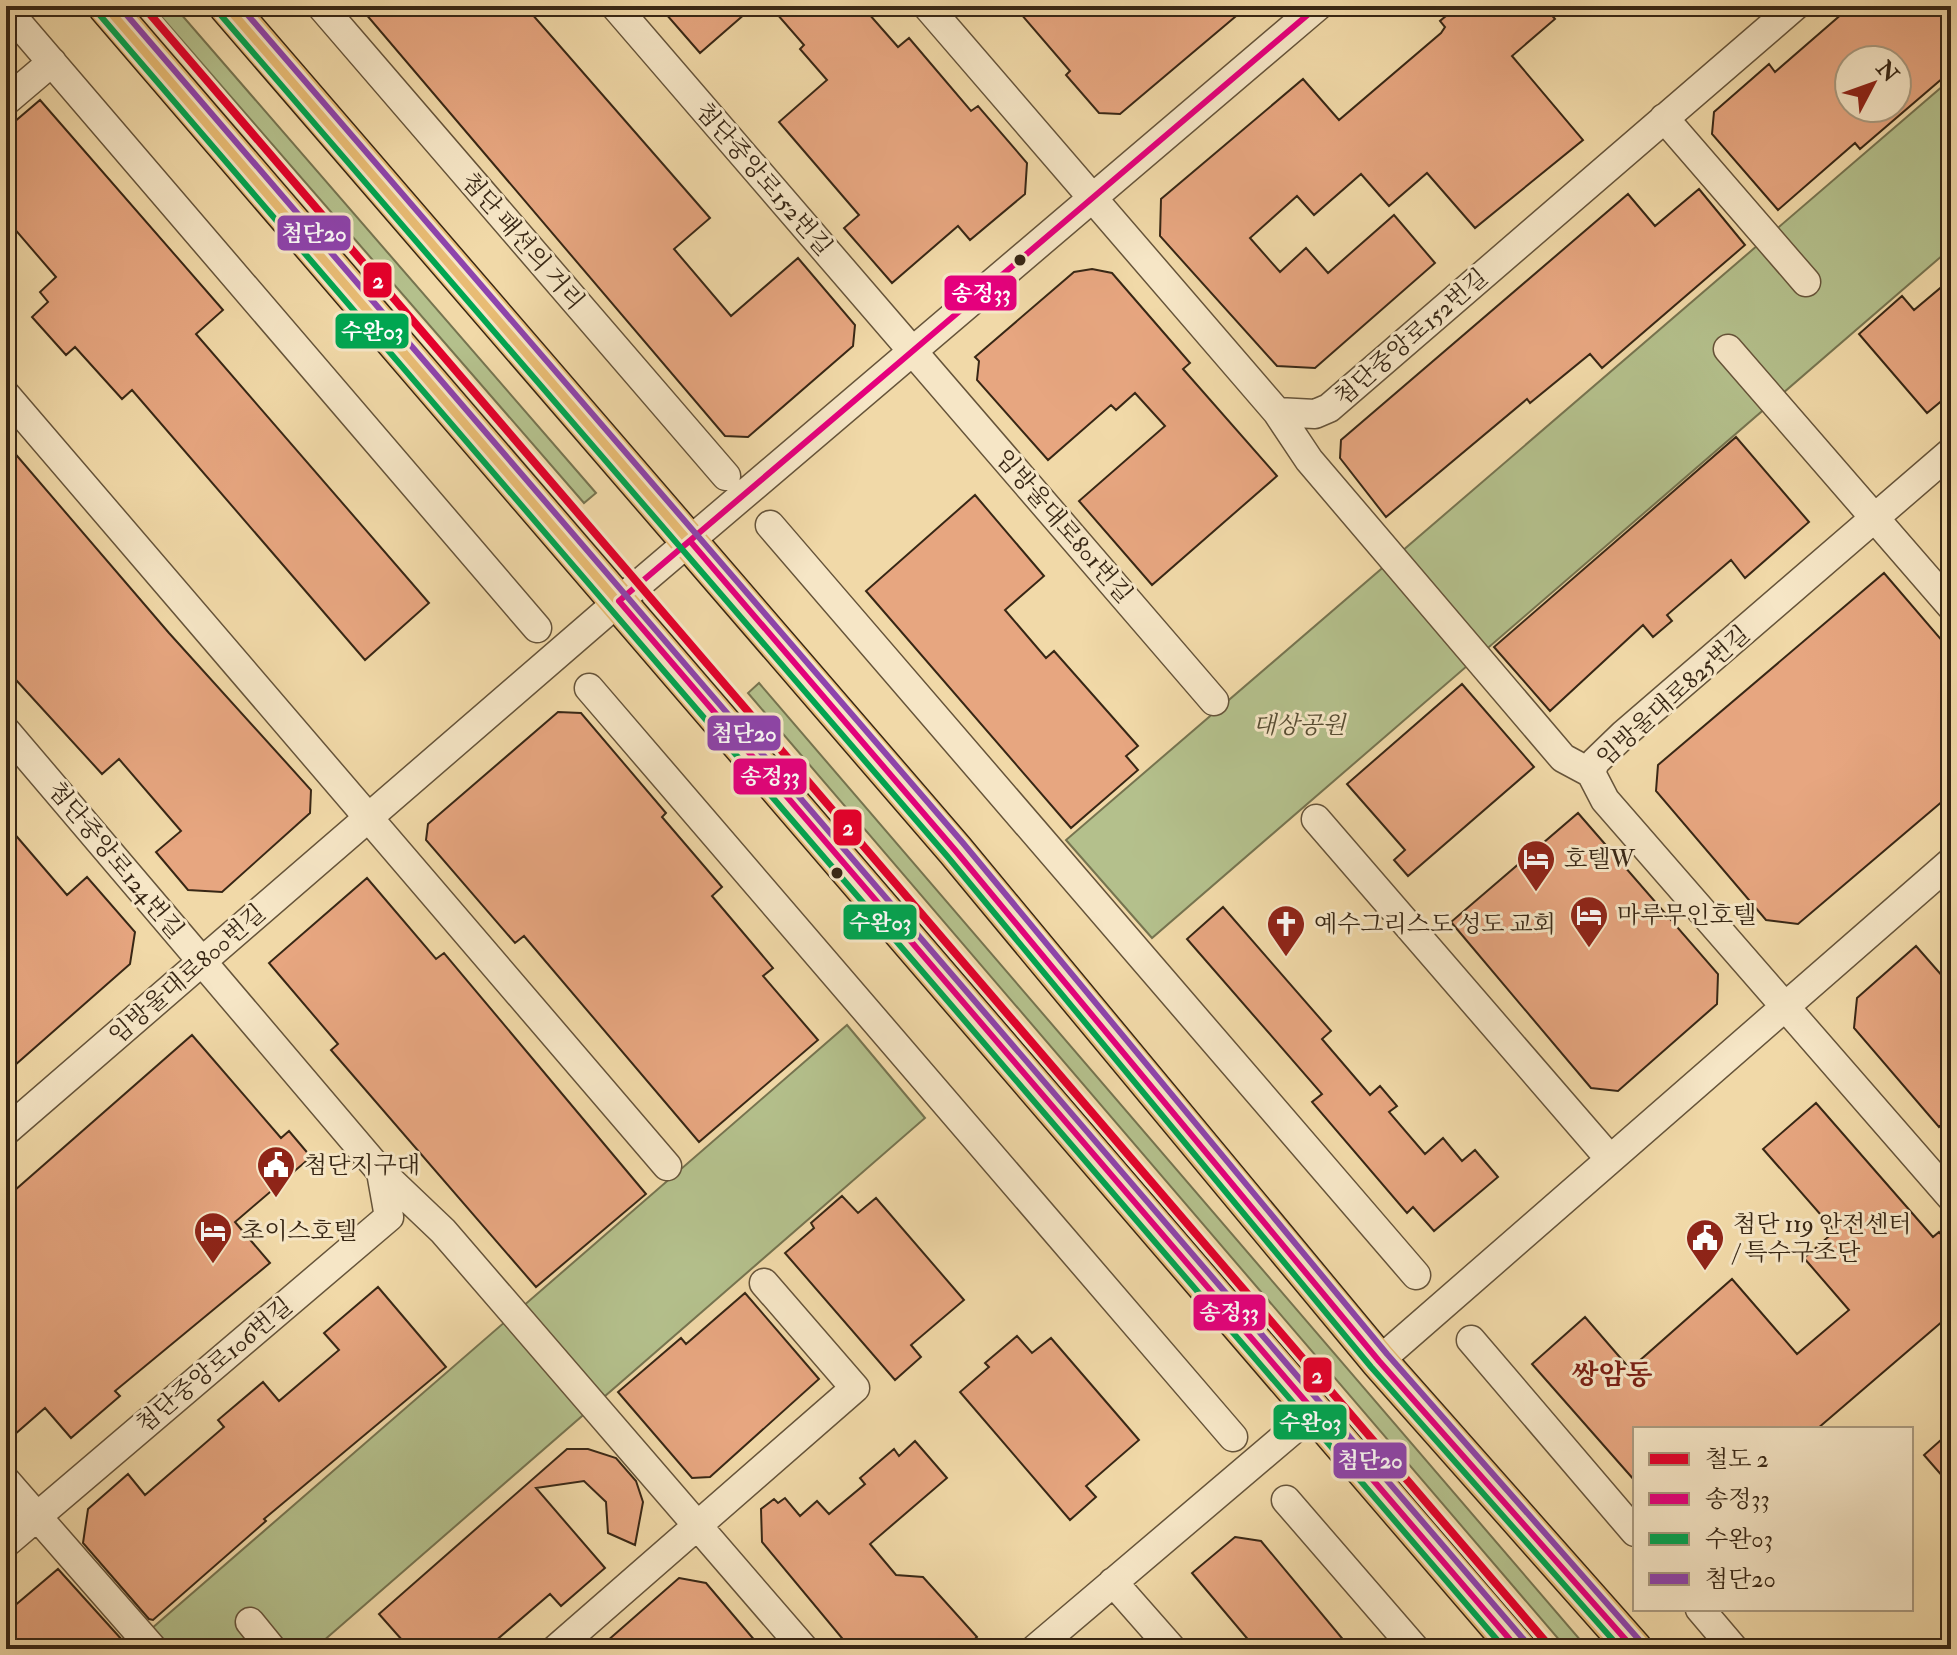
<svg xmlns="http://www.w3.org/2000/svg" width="1957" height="1655" viewBox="0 0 1957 1655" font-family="'IM FELL Double Pica','Noto Serif KR',serif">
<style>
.green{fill:#b4c08c;stroke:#767450;stroke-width:2}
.building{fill:#e7a680;stroke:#382715;stroke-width:2;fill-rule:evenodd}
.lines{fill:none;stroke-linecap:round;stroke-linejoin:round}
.minor-casing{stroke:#66543a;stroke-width:31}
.major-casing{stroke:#382715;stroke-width:39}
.minor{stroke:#f6e6c6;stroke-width:28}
.major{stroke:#e8bc74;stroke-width:36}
.bus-1-casing{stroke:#f6e6c6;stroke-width:12}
.bus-2-casing{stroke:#f6e6c6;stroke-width:12}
.bus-3-casing{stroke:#f6e6c6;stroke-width:12}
.bus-1{stroke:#e5007d;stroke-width:6}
.bus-2{stroke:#00a651;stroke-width:6}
.bus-3{stroke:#8e44ad;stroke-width:6}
.rail-1-casing{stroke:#f6e6c6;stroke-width:14}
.rail-1{stroke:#e4002b;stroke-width:8}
.bus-dot{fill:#382715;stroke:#f6e6c6;stroke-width:3}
.labels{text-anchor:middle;stroke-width:6;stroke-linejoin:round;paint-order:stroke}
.street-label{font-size:24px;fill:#382715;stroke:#f6e6c6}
.park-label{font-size:24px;font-style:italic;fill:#574d33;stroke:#f6e6c6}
.poi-label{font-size:24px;fill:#382715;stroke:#f6e6c6;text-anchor:start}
.quarter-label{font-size:28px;font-weight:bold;fill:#7a1f14;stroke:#f6e6c6}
.line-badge{stroke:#f6e6c6;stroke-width:3}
.badge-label{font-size:22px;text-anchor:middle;font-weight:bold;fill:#fff}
</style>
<rect width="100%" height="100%" fill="#f1d9a8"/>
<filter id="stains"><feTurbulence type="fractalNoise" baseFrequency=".0025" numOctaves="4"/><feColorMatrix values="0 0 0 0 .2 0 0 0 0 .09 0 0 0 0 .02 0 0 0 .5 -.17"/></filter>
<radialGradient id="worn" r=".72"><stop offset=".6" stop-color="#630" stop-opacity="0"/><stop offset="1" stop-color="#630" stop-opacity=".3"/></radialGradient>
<!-- green -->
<path class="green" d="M 152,6 L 174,6 L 596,493 L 584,503 Z
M 1951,79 L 1951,248 L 1152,938 L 1066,840 Z
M 759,683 L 1588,1649 L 1567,1649 L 748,693 Z
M 847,1025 L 925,1118 L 314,1649 L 128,1649 Z"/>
<!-- building -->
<path class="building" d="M 359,6 L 525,6 L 710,218 L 674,249 L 731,316 L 798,258 L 855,325 L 853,346 L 748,437 L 725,436 Z
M 659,6 L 754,6 L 700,53 Z
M 770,6 L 862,6 L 898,47 L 909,38 L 971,111 L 978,106 L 1027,163 L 1025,194 L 970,240 L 958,226 L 892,283 L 844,228 L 859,215 L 779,122 L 827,80 L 800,49 L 804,45 Z
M 1014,6 L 1248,6 L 1120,114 L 1099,113 L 1066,75 L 1070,71 Z
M 1458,6 L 1544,6 L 1555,19 L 1512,56 L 1583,140 L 1475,228 L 1427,173 L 1389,206 L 1361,174 L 1314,215 L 1297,196 L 1250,238 L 1280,272 L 1306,248 L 1328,273 L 1394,215 L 1435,263 L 1315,368 L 1277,366 L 1160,236 L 1161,199 L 1303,79 L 1339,120 L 1441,33 L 1445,27 L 1440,21 Z
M 1851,6 L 1951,6 L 1951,71 L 1860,149 L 1855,143 L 1778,210 L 1712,134 L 1714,112 L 1769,64 L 1775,72 ZM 1849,60 L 1897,60 L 1897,108 L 1849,108 Z
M 40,100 L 223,310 L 196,334 L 429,603 L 365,660 L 132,390 L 122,399 L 75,347 L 66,355 L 32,317 L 48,302 L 40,292 L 56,277 L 6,219 L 6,129 Z
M 1699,189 L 1745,245 L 1602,368 L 1590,354 L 1530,403 L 1527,399 L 1386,517 L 1340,458 L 1341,440 L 1628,194 L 1655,226 Z
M 1092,269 L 1112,273 L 1190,363 L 1183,369 L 1277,476 L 1152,585 L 1079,501 L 1165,426 L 1135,393 L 1116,410 L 1111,405 L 1048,460 L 977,380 L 979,361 L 975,357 L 1074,272 Z
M 1951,279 L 1951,393 L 1927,413 L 1859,334 L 1902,296 L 1914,310 Z
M 1736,437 L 1809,522 L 1745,578 L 1731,560 L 1667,615 L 1672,621 L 1653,637 L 1643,625 L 1550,711 L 1494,647 Z
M 6,443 L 169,633 L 311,790 L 310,813 L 222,892 L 188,890 L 156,852 L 181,831 L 119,759 L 102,774 L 6,669 Z
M 975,495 L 1044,576 L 1005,610 L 1046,658 L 1054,651 L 1138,746 L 1126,756 L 1138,770 L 1071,828 L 866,591 Z
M 1884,573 L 1951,651 L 1951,794 L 1798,924 L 1766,920 L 1656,791 L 1658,765 Z
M 1462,684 L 1534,767 L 1408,876 L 1394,860 L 1405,850 L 1347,784 Z
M 558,712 L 581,713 L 666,813 L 662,817 L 722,887 L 712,896 L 773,968 L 763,976 L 818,1040 L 699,1142 L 524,936 L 515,943 L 426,840 L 428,824 Z
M 1578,813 L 1718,974 L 1717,1004 L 1618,1091 L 1591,1088 L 1451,922 Z
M 6,824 L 67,895 L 87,877 L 135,932 L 130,964 L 6,1073 Z
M 367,878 L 436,959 L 444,953 L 646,1194 L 536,1287 L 331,1050 L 338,1044 L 269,963 Z
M 1223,907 L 1331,1031 L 1322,1039 L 1370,1095 L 1380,1086 L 1397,1106 L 1389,1112 L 1425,1154 L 1443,1138 L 1462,1161 L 1475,1150 L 1498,1177 L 1434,1231 L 1413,1207 L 1407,1213 L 1312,1102 L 1322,1094 L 1187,939 Z
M 1916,946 L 1951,986 L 1951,1116 L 1939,1127 L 1854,1028 L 1857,998 Z
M 192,1035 L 281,1138 L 289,1131 L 311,1157 L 235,1222 L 270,1263 L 115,1391 L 120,1396 L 71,1438 L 45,1408 L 6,1442 L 6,1198 Z
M 1816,1103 L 1933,1237 L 1939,1232 L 1951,1246 L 1951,1314 L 1817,1429 L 1635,1429 L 1635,1481 L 1532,1364 L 1585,1317 L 1630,1369 L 1732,1279 L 1797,1354 L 1849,1310 L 1804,1258 L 1835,1231 L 1763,1149 Z
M 842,1196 L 858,1213 L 876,1198 L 964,1300 L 911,1345 L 921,1357 L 895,1380 L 785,1253 L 814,1228 L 811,1223 Z
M 378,1287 L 446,1367 L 264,1519 L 266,1521 L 153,1620 L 149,1619 L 83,1543 L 88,1509 L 128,1474 L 145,1495 L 224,1427 L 218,1420 L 263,1382 L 279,1401 L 339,1350 L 324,1333 Z
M 745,1293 L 819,1379 L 710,1477 L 692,1478 L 618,1392 L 681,1338 L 686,1344 Z
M 1017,1336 L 1032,1353 L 1051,1338 L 1139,1440 L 1086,1486 L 1096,1497 L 1070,1520 L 960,1392 L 989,1367 L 985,1363 Z
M 1951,1431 L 1951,1486 L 1924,1455 Z
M 915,1441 L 947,1478 L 870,1544 L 896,1575 L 923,1577 L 977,1637 L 964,1649 L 851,1649 L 762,1542 L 761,1509 L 774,1499 L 778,1503 L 785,1498 L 800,1516 L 817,1501 L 829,1514 L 865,1484 L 860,1478 L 894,1449 L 899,1456 Z
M 567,1449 L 588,1449 L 616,1458 L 636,1481 L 643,1502 L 635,1545 L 608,1533 L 606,1502 L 584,1481 L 536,1488 L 605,1568 L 561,1606 L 550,1594 L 486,1649 L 410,1649 L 379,1614 Z
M 1235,1537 L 1261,1541 L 1351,1649 L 1256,1649 L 1192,1573 Z
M 58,1569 L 123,1641 L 114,1649 L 6,1649 L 6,1613 Z
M 679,1578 L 706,1583 L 762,1649 L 598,1649 Z"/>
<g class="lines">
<defs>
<path id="minor" d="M 321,6 L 726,476
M 615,6 L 1214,701
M 927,6 L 1277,412 L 1315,414 L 1329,408 L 1795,6
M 6,9 L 537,628
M 6,101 L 52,62
M 1664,118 L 1806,282
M 1728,349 L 1951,606
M 6,395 L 667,1166
M 1277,412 L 1309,460 L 1563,758 L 1591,773
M 1951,452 L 1624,734 L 1595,762 L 1591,773 L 1605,800 L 1951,1197
M 770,525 L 1416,1275
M 589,688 L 1233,1437
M 6,731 L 381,1172 L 443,1231 L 804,1649
M 1316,819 L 1610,1159
M 6,1131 L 619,601 L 1318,6
M 1471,1340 L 1635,1532
M 1379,1361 L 1951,862
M 6,1481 L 153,1649
M 1286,1500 L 1415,1649
M 6,1543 L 389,1217 L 381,1172
M 1113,1582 L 1172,1649
M 1700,1609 L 1734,1649
M 250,1622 L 272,1649
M 556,1649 L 855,1388 L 764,1283
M 1035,1649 L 1314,1412"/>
<path id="major" d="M 106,6 L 1518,1649
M 227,6 L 955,850 L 1379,1361 L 1634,1649"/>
</defs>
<!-- minor casing -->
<use href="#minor" class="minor-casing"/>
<!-- major casing -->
<use href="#major" class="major-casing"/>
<!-- minor -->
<use href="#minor" class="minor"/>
<!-- major -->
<use href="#major" class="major"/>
<defs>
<path id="bus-1" d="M 1318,6 L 619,601 L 1518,1649
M 690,541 L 955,850 L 1379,1361 L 1634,1649"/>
<path id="bus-2" d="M 98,13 L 1505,1649
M 219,13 L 947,856 L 1371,1367 L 1621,1649"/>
<path id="bus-3" d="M 119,6 L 1526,1642
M 240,6 L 963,843 L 1387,1354 L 1641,1642"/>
</defs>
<!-- bus-1 casing -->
<use href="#bus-1" class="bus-1-casing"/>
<!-- bus-2 casing -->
<use href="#bus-2" class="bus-2-casing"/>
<!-- bus-3 casing -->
<use href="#bus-3" class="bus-3-casing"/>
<!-- bus-1 -->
<use href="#bus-1" class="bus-1"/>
<!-- bus-2 -->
<use href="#bus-2" class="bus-2"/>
<!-- bus-3 -->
<use href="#bus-3" class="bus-3"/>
<defs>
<path id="rail-1" d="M 143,6 L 1552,1649"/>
</defs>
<!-- rail-1 casing -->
<use href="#rail-1" class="rail-1-casing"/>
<!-- rail-1 -->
<use href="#rail-1" class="rail-1"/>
</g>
<!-- icons -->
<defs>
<symbol id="hotel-pin" viewBox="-11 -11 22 30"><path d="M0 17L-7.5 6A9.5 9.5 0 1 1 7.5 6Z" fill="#8f2418" stroke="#f6e6c6"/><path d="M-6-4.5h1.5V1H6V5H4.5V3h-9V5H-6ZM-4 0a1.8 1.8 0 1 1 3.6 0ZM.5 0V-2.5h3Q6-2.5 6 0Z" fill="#fff"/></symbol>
<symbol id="church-pin" viewBox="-11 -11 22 30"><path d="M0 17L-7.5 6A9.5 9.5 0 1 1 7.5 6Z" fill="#8f2418" stroke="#f6e6c6"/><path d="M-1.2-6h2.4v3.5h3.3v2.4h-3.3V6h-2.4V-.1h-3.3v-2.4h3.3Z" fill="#fff"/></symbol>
<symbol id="civic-pin" viewBox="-11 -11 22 30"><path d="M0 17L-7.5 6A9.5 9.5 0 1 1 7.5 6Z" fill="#8f2418" stroke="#f6e6c6"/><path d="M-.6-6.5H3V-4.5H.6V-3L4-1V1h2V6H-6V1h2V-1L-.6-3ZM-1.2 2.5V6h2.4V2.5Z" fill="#fff"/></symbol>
</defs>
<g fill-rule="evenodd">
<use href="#hotel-pin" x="1514" y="837" width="44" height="60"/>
<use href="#hotel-pin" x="1567" y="893" width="44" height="60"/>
<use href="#church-pin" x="1264" y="902" width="44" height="60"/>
<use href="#civic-pin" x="254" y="1143" width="44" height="60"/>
<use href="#hotel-pin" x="191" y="1209" width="44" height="60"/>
<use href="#civic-pin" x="1683" y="1216" width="44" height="60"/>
</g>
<!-- markers -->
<g class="bus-dot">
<circle cx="1020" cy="260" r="7"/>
<circle cx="837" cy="873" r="7"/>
</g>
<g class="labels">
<!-- street labels -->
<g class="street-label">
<text transform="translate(764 179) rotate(49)" y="8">첨단중앙로152번길</text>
<text transform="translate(523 241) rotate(49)" y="8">첨단 패션의 거리</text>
<text transform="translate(1411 337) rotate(-41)" y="8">첨단중앙로152번길</text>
<text transform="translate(1064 526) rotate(49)" y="8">임방울대로801번길</text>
<text transform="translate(1673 696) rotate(-42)" y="8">임방울대로825번길</text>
<text transform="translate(116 860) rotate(50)" y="8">첨단중앙로124번길</text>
<text transform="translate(187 974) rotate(-41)" y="8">임방울대로800번길</text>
<text transform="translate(214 1365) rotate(-40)" y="8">첨단중앙로106번길</text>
</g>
<!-- park labels -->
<g class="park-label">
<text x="1299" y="733">대상공원</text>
</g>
<!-- poi labels -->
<g class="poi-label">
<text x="1564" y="867">호텔W</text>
<text x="1617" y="923">마루무인호텔</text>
<text x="1314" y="932">예수그리스도 성도 교회</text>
<text x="304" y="1173">첨단지구대</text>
<text x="1733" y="1232">첨단 119 안전센터<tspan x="1733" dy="28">/ 특수구조단</tspan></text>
<text x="241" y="1239">초이스호텔</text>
</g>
<!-- quarter labels -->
<g class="quarter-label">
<text x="1612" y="1384">쌍암동</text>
</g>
</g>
<g class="line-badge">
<rect x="276" y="214" width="76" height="38" rx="8" fill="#8e44ad"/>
<rect x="362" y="261" width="31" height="38" rx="8" fill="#e4002b"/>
<rect x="943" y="274" width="75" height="38" rx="8" fill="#e5007d"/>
<rect x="334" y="312" width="76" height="38" rx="8" fill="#00a651"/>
<rect x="706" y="714" width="76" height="38" rx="8" fill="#8e44ad"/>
<rect x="732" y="757" width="76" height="39" rx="8" fill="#e5007d"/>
<rect x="832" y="808" width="31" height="39" rx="8" fill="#e4002b"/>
<rect x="842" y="903" width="76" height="38" rx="8" fill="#00a651"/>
<rect x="1192" y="1293" width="75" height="39" rx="8" fill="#e5007d"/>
<rect x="1302" y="1356" width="31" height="38" rx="8" fill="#e4002b"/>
<rect x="1272" y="1403" width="76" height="38" rx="8" fill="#00a651"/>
<rect x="1332" y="1441" width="76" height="39" rx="8" fill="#8e44ad"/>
</g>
<g class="badge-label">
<text x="314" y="241">첨단20</text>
<text x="378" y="288">2</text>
<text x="981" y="301">송정33</text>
<text x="372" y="339">수완03</text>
<text x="744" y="741">첨단20</text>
<text x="770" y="784">송정33</text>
<text x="848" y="835">2</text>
<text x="880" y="930">수완03</text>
<text x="1229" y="1320">송정33</text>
<text x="1317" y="1383">2</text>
<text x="1310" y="1430">수완03</text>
<text x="1370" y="1468">첨단20</text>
</g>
<!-- margin -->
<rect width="1957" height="1655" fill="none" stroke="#f1d9a8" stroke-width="32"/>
<rect x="8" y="8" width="1941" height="1639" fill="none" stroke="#382715" stroke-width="4"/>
<rect x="16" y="16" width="1925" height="1623" fill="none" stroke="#382715" stroke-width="2"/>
<!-- legend -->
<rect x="1633" y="1427" width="280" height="184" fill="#f6e6c6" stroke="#aa9a7f" stroke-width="2"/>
<rect x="1649" y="1453" width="40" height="12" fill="#e4002b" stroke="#aa9a7f" stroke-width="2"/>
<text x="1705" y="1467" font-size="24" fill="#382715">철도 2</text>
<rect x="1649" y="1493" width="40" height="12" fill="#e5007d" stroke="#aa9a7f" stroke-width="2"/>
<text x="1705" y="1507" font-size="24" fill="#382715">송정33</text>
<rect x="1649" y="1533" width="40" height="12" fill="#00a651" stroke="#aa9a7f" stroke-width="2"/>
<text x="1705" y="1547" font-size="24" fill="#382715">수완03</text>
<rect x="1649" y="1573" width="40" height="12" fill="#8e44ad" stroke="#aa9a7f" stroke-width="2"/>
<text x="1705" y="1587" font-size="24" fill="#382715">첨단20</text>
<!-- north arrow -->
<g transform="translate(1873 84) rotate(49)"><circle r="38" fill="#f6e6c6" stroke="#aa9a7f" stroke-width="2"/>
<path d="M0-6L14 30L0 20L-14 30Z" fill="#8f2418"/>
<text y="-12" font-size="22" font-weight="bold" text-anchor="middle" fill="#382715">N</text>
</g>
<rect width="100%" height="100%" filter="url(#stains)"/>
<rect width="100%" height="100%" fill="url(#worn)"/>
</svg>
